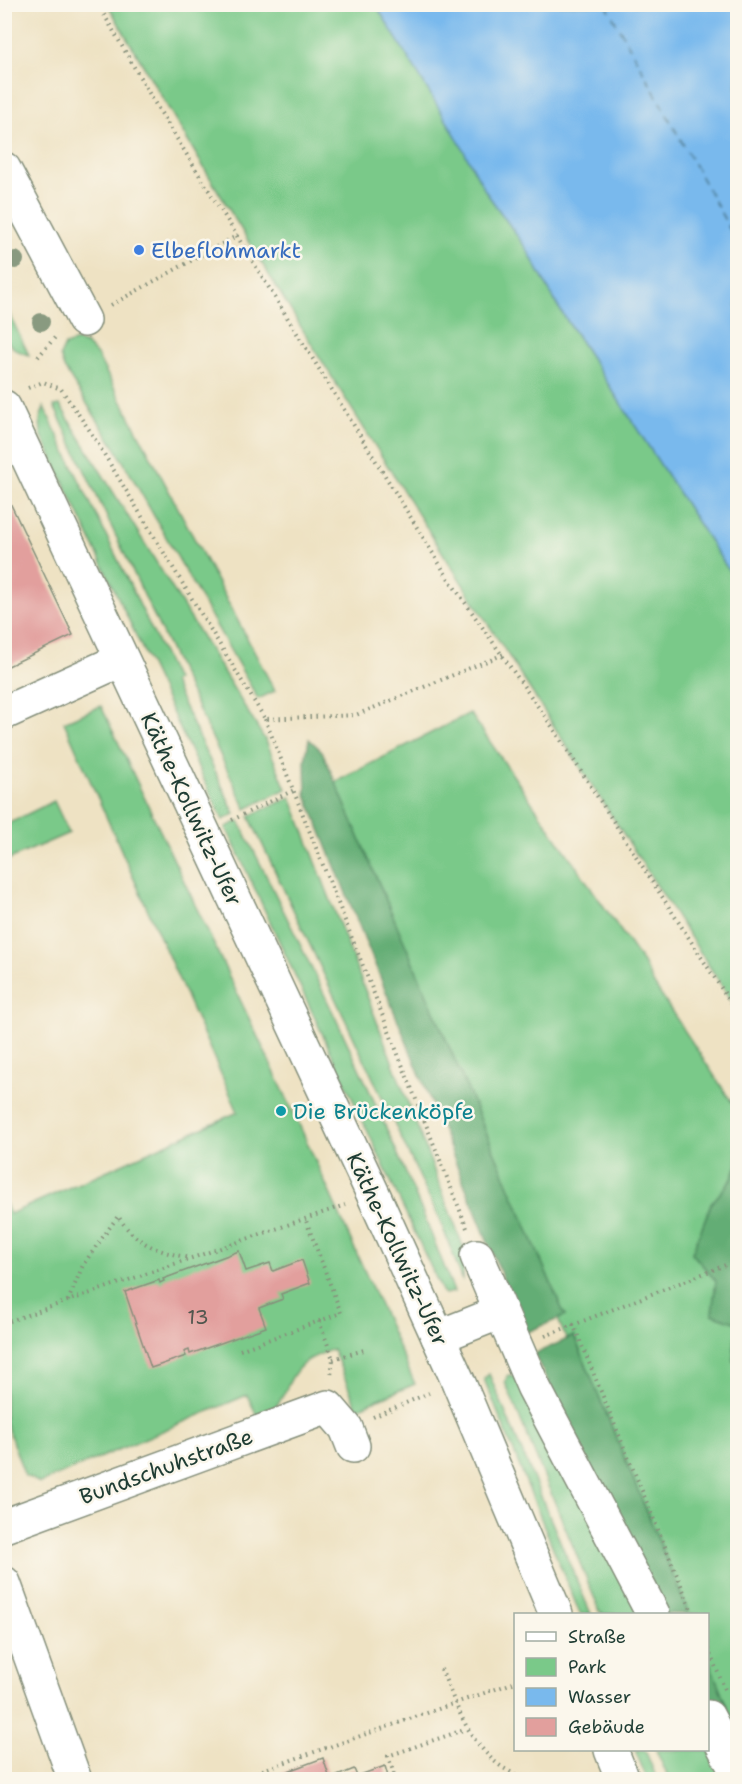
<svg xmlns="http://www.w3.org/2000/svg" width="742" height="1784" viewBox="0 0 742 1784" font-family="'Shantell Sans',sans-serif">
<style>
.green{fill:#7ac989;stroke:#4c835e;stroke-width:1.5}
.forest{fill:#63ad75;stroke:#417554;stroke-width:1.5}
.water{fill:#79b9ed;stroke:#4c7b90;stroke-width:1.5}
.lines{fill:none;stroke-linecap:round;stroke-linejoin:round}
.ferry{stroke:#365c62;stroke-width:1.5;stroke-dasharray:8 6;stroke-linecap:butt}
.building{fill:#e29f9d}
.minor-casing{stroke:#86907c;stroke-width:36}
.major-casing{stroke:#86907c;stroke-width:36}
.path{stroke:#86907c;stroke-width:4;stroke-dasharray:1.5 4.5;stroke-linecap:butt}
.minor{stroke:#fff;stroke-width:33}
.major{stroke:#fff;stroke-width:33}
.tree{fill:#899a80}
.shop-dot{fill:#3f7fe0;stroke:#fbf7ec;stroke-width:2}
.culture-dot{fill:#0f9aa8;stroke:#fbf7ec;stroke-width:2}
.labels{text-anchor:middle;stroke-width:5;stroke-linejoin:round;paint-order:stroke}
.number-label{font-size:20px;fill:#50564e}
.shop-label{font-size:22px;fill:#366cbe;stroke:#fbf7ec;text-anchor:start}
.street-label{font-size:22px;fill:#1f3d34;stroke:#fbf7ec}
.culture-label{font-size:22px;fill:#0d838f;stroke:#fbf7ec;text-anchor:start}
</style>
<rect width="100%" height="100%" fill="#fbf7ec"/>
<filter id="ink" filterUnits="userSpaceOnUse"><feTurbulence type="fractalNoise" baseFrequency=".0167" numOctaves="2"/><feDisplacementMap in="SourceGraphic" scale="12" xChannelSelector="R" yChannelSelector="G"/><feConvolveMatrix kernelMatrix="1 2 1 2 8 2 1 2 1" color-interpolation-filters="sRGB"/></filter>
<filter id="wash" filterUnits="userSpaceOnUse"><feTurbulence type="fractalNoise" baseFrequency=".008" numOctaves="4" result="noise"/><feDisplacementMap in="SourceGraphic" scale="24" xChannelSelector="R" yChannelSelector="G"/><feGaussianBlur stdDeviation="1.35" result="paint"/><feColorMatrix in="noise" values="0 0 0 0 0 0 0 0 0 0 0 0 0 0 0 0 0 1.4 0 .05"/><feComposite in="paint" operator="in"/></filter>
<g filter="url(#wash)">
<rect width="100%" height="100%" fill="#eee2c3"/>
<!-- green -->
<path class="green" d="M 376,4 L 456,136 L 486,192 L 526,248 L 559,308 L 737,583 L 737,1009 C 522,678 306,347 108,5 Z
M 4,305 L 5,305 L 29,355 C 0,347 4,331 4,305 Z
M 77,341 L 86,344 L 97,355 L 275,691 L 258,699 L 116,449 L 64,368 L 60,356 L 65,345 Z
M 60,405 L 267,743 L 286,789 L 246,809 L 54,406 Z
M 44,407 L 176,680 L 173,682 L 235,814 L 223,820 L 41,434 L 40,419 Z
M 101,706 L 299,1124 L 415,1384 L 357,1408 L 333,1349 C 324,1353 310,1357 303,1364 C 282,1382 290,1404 258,1418 L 247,1395 L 40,1483 L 25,1476 L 5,1421 L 5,1202 L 10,1214 L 238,1112 L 64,722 Z
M 470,713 L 643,963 L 653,983 L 737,1110 L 737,1165 L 732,1179 L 711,1204 L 692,1253 L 716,1281 L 712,1314 L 737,1323 L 733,1361 L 738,1365 L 737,1732 L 708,1659 L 708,1614 L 689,1614 L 574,1336 L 566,1339 L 558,1319 L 565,1316 L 335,782 Z
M 291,797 L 464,1249 L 463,1281 L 439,1218 L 249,816 Z
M 54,801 L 69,833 L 5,861 L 5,825 Z
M 239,821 C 316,975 393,1131 454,1292 L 445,1294 L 442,1291 L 226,827 Z
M 489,1374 L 591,1614 L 580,1614 L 484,1379 Z
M 508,1375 L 516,1376 L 646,1614 L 601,1614 L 505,1382 Z
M 635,1750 L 645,1750 L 657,1779 L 647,1779 Z
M 656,1750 L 708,1750 L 732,1779 L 669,1779 Z"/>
<!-- forest -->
<path class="forest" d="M 309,739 L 322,751 L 565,1316 L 525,1333 L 306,795 L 305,761 Z
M 737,1165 L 737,1365 L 733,1361 L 737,1323 L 712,1314 L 716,1281 L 692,1253 L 711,1204 L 732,1179 Z
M 574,1336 L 689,1614 L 665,1614 L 534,1354 Z
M 708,1659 L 737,1732 L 737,1759 L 708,1699 Z"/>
<!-- water -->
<path class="water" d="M 376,5 L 737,5 L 737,583 L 559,308 L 526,248 L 486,192 L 456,136 Z"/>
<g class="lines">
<!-- ferry -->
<path class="ferry" d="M 606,4 L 738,244"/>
</g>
<g id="blocks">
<!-- building -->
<path class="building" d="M 4,490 L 73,635 L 4,668 Z
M 239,1251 L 246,1271 L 270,1263 L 273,1271 L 302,1260 L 310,1283 L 281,1294 L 283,1299 L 259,1308 L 266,1327 L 190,1354 L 189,1350 L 184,1352 L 186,1356 L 151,1368 L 125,1292 L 159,1280 L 160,1283 L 164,1281 L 163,1279 Z
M 323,1758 L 330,1779 L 354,1769 L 357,1776 L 385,1766 L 389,1780 L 264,1780 Z"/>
</g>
</g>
<g filter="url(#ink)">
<use href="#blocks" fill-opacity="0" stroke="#86907c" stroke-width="1.5"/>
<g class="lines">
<defs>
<path id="minor" d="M 4,169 L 84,320
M 4,713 L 121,660
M 477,1256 L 533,1386 L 653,1614
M 438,1337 L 501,1312
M 4,1526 L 328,1407 L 346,1428 L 353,1446
M 4,1583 L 75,1780
M 708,1717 L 738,1774"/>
<path id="major" d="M 4,407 L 374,1196 L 458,1381 L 556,1614
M 611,1750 L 623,1780"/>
</defs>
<!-- minor casing -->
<use href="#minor" class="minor-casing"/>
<!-- major casing -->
<use href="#major" class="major-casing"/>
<!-- path -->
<path class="path" d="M 98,4 L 153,100 L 450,581 L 553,728 L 738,1014
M 111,305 L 238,235
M 38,357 L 57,335
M 28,388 L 43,382 L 61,389 L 90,431 L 265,719 L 356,715 L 504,654
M 265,719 L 467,1228
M 232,820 L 294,790
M 68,1301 L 83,1265 L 118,1216 C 135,1244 159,1252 190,1258
M 319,1321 L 333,1359 L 331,1376
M 4,1323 L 345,1205
M 573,1324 L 693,1614
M 545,1336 L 738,1260
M 240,1350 L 341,1313 L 305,1218
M 333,1359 L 364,1350
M 373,1417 L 429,1393
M 708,1649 L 726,1692
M 441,1669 C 456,1704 467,1740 499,1765 C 506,1770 515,1774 523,1780
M 234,1780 L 516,1682
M 396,1780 L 388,1756 L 466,1729"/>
<!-- minor -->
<use href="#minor" class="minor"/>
<!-- major -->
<use href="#major" class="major"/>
</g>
<!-- trees -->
<g class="tree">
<circle cx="15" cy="260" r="9"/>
<circle cx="41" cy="322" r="9"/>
</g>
</g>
<!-- markers -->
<circle class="shop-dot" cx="139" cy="250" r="6"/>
<circle class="culture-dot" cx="281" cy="1111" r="6"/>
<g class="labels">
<!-- number labels -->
<g class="number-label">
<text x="198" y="1324">13</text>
</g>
<!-- shop labels -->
<g class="shop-label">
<text x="151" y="258">Elbeflohmarkt</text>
</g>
<!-- street labels -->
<g class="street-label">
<text transform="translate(192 809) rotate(65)" y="8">Käthe-Kollwitz-Ufer</text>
<text transform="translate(398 1249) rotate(65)" y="8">Käthe-Kollwitz-Ufer</text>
<text transform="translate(166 1466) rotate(-20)" y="8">Bundschuhstraße</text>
</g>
<!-- culture labels -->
<g class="culture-label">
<text x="293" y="1119">Die Brückenköpfe</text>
</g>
</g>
<!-- margin -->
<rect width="742" height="1784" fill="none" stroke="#fbf7ec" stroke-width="24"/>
<!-- legend -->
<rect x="514" y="1613" width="195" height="138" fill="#fbf7ec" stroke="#a3ada2" stroke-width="1.5"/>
<rect x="526" y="1632" width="30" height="9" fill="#ffffff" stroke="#a3ada2" stroke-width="1.5"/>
<text x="568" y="1643" font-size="18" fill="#1f3d34">Straße</text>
<rect x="526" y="1658" width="30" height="18" fill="#7ac989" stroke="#a3ada2" stroke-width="1.5"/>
<text x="568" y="1673" font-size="18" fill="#1f3d34">Park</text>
<rect x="526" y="1688" width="30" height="18" fill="#79b9ed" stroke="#a3ada2" stroke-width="1.5"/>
<text x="568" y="1703" font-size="18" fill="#1f3d34">Wasser</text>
<rect x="526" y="1718" width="30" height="18" fill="#e29f9d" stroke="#a3ada2" stroke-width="1.5"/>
<text x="568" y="1733" font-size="18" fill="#1f3d34">Gebäude</text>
</svg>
